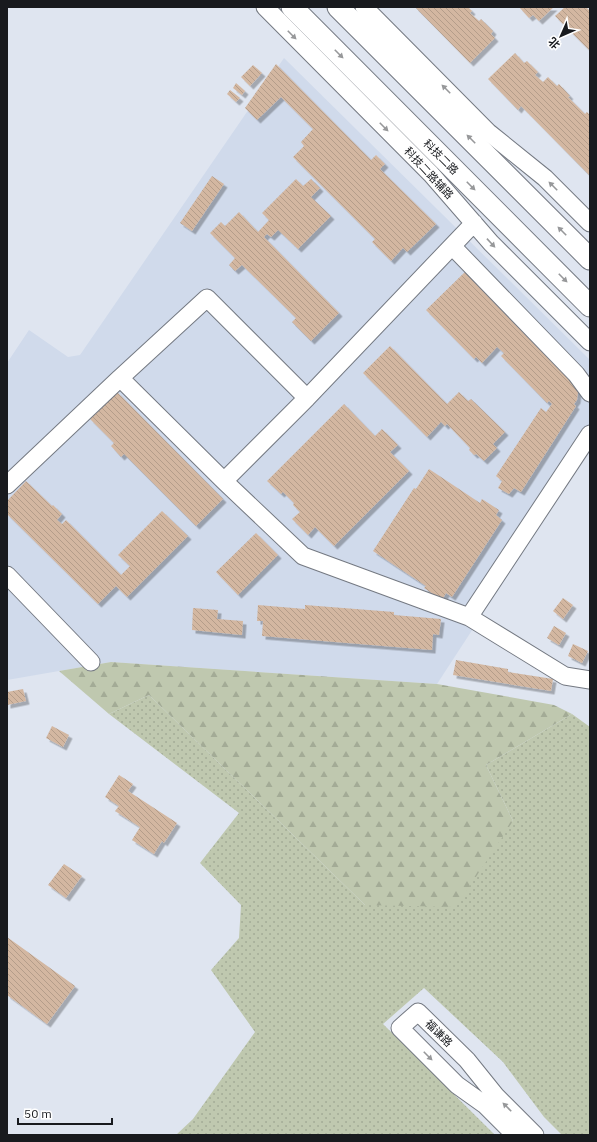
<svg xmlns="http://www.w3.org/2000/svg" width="597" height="1142" viewBox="0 0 597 1142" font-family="'IBM Plex Sans','Noto Sans SC',sans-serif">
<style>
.built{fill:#d0daeb}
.grass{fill:url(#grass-dots)}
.forest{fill:url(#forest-firs)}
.building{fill:url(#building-back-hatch);filter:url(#shadow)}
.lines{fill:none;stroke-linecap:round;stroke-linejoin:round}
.minor-casing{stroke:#747982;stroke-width:19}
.major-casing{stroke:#747982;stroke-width:23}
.minor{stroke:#fff;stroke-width:17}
.major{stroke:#fff;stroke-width:21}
.oneway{fill:#97989a}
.labels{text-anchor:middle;stroke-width:3;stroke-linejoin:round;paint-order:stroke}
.street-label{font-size:11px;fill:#181a1e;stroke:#fff}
</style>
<defs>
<pattern id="grass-dots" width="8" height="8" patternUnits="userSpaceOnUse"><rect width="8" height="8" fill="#bfc8af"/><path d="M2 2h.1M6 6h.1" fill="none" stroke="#a3ab96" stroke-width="1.8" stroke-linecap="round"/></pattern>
<pattern id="forest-firs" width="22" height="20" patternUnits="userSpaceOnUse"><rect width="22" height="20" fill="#bfc8af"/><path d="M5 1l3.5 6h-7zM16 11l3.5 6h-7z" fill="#a3ab96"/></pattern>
<pattern id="building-back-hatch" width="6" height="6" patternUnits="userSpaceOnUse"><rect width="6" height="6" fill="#d3b7a1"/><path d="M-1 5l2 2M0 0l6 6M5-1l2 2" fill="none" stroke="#b49d8a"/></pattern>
<filter id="shadow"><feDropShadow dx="3.5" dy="3.5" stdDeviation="0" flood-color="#0004"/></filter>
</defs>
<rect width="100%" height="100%" fill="#dfe5f0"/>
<!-- built -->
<path class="built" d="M 284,58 L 590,360 L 590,449 L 437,684 L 111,662 L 7,680 L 7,363 L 29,330 L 68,357 L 80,355 Z"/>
<!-- grass -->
<path class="grass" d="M 149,695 L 365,905 L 513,821 L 486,765 L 572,714 L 590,727 L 590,1135 L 562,1135 L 544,1117 L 503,1062 L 424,988 L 383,1024 L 495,1135 L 176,1135 L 193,1119 L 255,1032 L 211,970 L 239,938 L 241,905 L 200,863 L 239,813 L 109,714 Z"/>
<!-- forest -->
<path class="forest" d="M 111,662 L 437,684 L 554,705 L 572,714 L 486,765 L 513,821 L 456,907 L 365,905 L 149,695 L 109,714 L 59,671 Z"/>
<!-- building -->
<path class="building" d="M 415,7 L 468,7 L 472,11 L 470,13 L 479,21 L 481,19 L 493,31 L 491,34 L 495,38 L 470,63 Z
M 519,7 L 554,7 L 539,21 L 533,15 L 529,18 Z
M 565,7 L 586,7 L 590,11 L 590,51 L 555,16 Z
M 515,53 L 524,63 L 527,61 L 538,72 L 535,75 L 543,82 L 548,77 L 557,86 L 559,84 L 570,96 L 568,97 L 585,114 L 587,112 L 590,115 L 590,176 L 521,106 L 518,110 L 488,79 Z
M 276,64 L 371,160 L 376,155 L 385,164 L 380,169 L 436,224 L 407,252 L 403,248 L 391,261 L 372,242 L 375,239 L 293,157 L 304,146 L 301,142 L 313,129 L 281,97 L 257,120 L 245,108 Z
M 253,65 L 262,73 L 250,86 L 241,77 Z
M 236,83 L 245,91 L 242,95 L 233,88 Z
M 230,90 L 240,98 L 236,102 L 227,94 Z
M 212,176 L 224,184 L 192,231 L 180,223 Z
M 296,179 L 303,186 L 311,179 L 320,188 L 311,197 L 331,216 L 298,249 L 278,230 L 271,237 L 267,234 L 264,237 L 339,313 L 311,341 L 292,322 L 296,318 L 242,265 L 235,271 L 229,265 L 235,258 L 210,233 L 221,222 L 225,226 L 239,212 L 258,232 L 269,220 L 262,213 Z
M 466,271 L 575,383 L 578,392 L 577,400 L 574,404 L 576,406 L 521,492 L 514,488 L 509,494 L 498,488 L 502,481 L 496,476 L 541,408 L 546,412 L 552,404 L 549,401 L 547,403 L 501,356 L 504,353 L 497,347 L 482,363 L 476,357 L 474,359 L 426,310 Z
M 390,346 L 447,404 L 459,392 L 468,401 L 471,399 L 505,432 L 493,444 L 497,448 L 484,461 L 476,454 L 474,455 L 469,450 L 470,448 L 447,424 L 445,426 L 441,422 L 427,437 L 363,373 Z
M 117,392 L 223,499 L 196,526 L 124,454 L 121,457 L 111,446 L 114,443 L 90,419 Z
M 344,404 L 375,436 L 382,429 L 398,445 L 390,452 L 409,471 L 334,546 L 315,527 L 308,535 L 292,519 L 300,512 L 293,505 L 294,503 L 283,492 L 281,494 L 267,481 Z
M 429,469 L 480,503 L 482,499 L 499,510 L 496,515 L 502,520 L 452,597 L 446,593 L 442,600 L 424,588 L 426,586 L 373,551 L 414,488 L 416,489 Z
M 26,481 L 52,506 L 53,505 L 62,514 L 57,520 L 62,524 L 66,520 L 121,575 L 130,566 L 118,555 L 162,511 L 188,536 L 127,597 L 116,586 L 98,604 L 7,514 L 7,501 Z
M 256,533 L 278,555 L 238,595 L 216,572 Z
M 563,598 L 573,605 L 563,619 L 553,611 Z
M 258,605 L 305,609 L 305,605 L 394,612 L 394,615 L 441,619 L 439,635 L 433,634 L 432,650 L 262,636 L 263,621 L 257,621 Z
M 193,608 L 218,610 L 217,619 L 243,621 L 242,635 L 192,630 Z
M 554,626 L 566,633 L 559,645 L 547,638 Z
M 573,644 L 588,651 L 582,663 L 568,656 Z
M 456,660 L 508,669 L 508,672 L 553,679 L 551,691 L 453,675 Z
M 23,689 L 26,701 L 7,705 L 7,692 Z
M 52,726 L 69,735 L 63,747 L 46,738 Z
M 119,775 L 133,784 L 128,791 L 177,823 L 164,843 L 162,841 L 154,854 L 132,840 L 140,827 L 115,811 L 119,806 L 105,797 Z
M 64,864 L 82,876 L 66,898 L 48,885 Z
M 7,937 L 75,986 L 47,1024 L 7,995 Z"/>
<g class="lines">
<defs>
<path id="minor" d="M 265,7 L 431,174 L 491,243 L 590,342
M 364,7 L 488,132 L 545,178 L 590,223
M 452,246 L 576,374 L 590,393
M 120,378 L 207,298 L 307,398
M 224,481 L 307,398 L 474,223
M 7,485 L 120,378 L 224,481 L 303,556 L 469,617 L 565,676 L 590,680
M 7,575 L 91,662
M 469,617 L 590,434
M 515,1135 L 485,1105 L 457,1085 L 400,1028 L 418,1012 L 467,1060 L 496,1096 L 535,1135"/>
<path id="major" d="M 292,7 L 590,306
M 338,7 L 590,259"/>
</defs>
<!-- minor casing -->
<use href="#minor" class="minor-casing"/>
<!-- major casing -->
<use href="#major" class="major-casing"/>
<!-- minor -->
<use href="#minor" class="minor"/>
<!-- major -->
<use href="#major" class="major"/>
</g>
<!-- one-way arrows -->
<defs><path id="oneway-solid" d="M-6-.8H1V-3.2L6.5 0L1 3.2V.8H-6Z"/></defs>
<g class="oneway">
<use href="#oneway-solid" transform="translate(292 35) rotate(45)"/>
<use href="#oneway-solid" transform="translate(339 54) rotate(45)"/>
<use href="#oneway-solid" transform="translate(446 89) rotate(-135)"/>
<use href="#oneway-solid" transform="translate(384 127) rotate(45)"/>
<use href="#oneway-solid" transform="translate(471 139) rotate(-135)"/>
<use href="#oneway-solid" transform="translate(471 186) rotate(45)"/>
<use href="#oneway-solid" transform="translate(553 186) rotate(-135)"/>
<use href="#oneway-solid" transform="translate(562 231) rotate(-135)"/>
<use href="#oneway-solid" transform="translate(491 243) rotate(47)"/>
<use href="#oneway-solid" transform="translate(563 278) rotate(45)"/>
<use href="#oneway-solid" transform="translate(428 1056) rotate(45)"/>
<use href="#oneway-solid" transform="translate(507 1107) rotate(-135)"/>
</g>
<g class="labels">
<!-- street labels -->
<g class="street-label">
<text transform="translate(441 157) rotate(45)" y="4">科技二路</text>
<text transform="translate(429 173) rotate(47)" y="4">科技二路辅路</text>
<text transform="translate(439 1033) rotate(45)" y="4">福谦路</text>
</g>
</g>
<!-- border -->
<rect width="597" height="1142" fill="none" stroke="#181a1e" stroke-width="16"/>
<!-- north arrow -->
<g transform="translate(561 36) rotate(225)" stroke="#ffffff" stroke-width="3" paint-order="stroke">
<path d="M0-3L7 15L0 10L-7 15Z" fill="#181a1e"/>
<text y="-6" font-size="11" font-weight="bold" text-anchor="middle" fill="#181a1e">北</text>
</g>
<!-- scale -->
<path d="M18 1118v6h94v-6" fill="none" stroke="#181a1e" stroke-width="2"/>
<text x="24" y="1118" font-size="12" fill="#181a1e" stroke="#ffffff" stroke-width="3" paint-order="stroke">50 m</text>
</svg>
